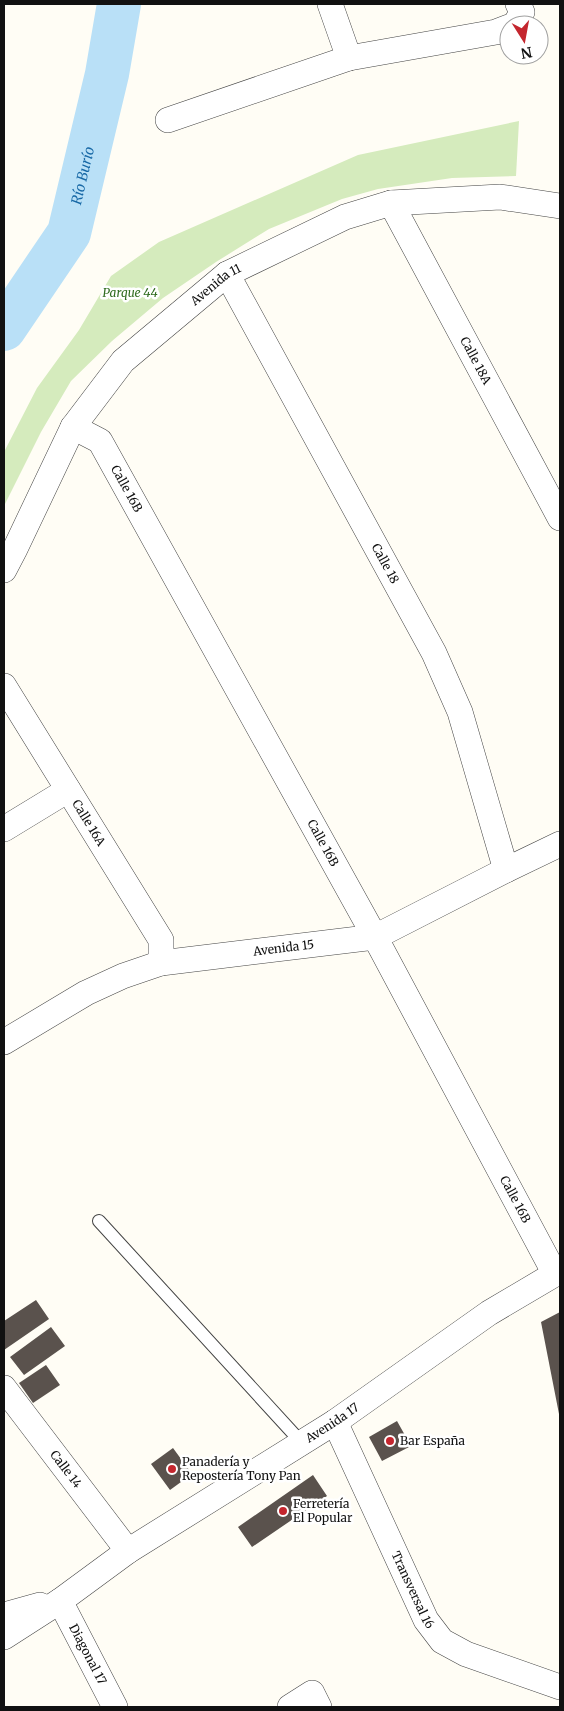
<svg xmlns="http://www.w3.org/2000/svg" width="564" height="1711" viewBox="0 0 564 1711" font-family="Merriweather,serif">
<style>
.green{fill:#d5ebbd}
.lines{fill:none;stroke-linecap:round;stroke-linejoin:round}
.river{stroke:#b9e0f7;stroke-width:44}
.building{fill:#5a524d}
.lane-casing{stroke:#444;stroke-width:14}
.street-casing{stroke:#444;stroke-width:26}
.lane{stroke:#fff;stroke-width:12}
.street{stroke:#fff;stroke-width:25}
.poi-dot{fill:#c4262e;stroke:#fff;stroke-width:2}
.labels{text-anchor:middle;stroke-width:5;stroke-linejoin:round;paint-order:stroke}
.street-label{font-size:12px;fill:#111;stroke:#fff}
.park-label{font-size:12px;font-style:italic;fill:#2f6b1f;stroke:#fff}
.poi-label{font-size:12px;fill:#111;stroke:#fff;text-anchor:start}
.water-label{font-size:14px;font-style:italic;fill:#1768a6;stroke:#fff}
</style>
<rect width="100%" height="100%" fill="#fffdf5"/>
<!-- green -->
<path class="green" d="M 519,121 L 516,176 L 452,178 L 378,189 L 342,199 L 269,229 L 216,262 L 163,298 L 112,341 L 71,381 L 41,432 L 4,506 L 4,452 L 37,388 L 79,330 L 111,276 L 159,242 L 358,155 Z"/>
<g class="lines">
<!-- river -->
<path class="river" id="s1" d="M 4,329 L 69,233 L 107,74 L 119,4"/>
</g>
<!-- building -->
<path class="building" d="M 36,1300 L 49,1319 L 4,1350 L 4,1321 Z
M 560,1312 L 560,1414 L 559,1414 L 541,1322 Z
M 51,1327 L 65,1346 L 24,1375 L 10,1357 Z
M 46,1365 L 60,1385 L 33,1403 L 19,1383 Z
M 397,1421 L 411,1446 L 382,1461 L 369,1437 Z
M 173,1448 L 192,1474 L 170,1490 L 151,1464 Z
M 313,1475 L 327,1496 L 252,1547 L 238,1527 Z"/>
<g class="lines">
<defs>
<path id="lane" d="M 99,1221 L 302,1443"/>
<g id="street">
<path d="M 330,4 L 349,58 L 496,32 L 509,27"/>
<path d="M 515,25 L 522,12 L 518,4"/>
<path d="M 168,120 L 349,58"/>
<path id="s2" d="M 391,203 L 560,518"/>
<path id="s3" d="M 227,274 L 434,653 L 460,712 L 506,870"/>
<path id="s4" d="M 73,427 L 100,441 L 375,937 L 555,1274"/>
<path id="s5" d="M 4,570 L 15,549 L 73,427 L 123,361 L 227,274 L 345,217 L 391,203 L 500,197 L 560,206"/>
<path id="s6" d="M 4,686 L 161,940 L 161,963"/>
<path d="M 4,829 L 68,790"/>
<path id="s7" d="M 4,1042 L 86,993 L 123,976 L 161,963 L 375,937 L 506,870 L 560,844"/>
<path id="s8" d="M 4,1388 L 128,1551"/>
<path id="s9" d="M 335,1422 L 426,1620 L 442,1641 L 466,1654 L 560,1687"/>
<path id="s10" d="M 60,1601 L 115,1707"/>
<path d="M 4,1615 L 40,1605"/>
<path id="s11" d="M 4,1637 L 60,1601 L 128,1551 L 335,1422 L 489,1313 L 560,1271"/>
<path d="M 290,1707 L 312,1693 L 319,1707"/>
</g>
</defs>
<!-- lane casing -->
<use href="#lane" class="lane-casing"/>
<!-- street casing -->
<use href="#street" class="street-casing"/>
<!-- lane -->
<use href="#lane" class="lane"/>
<!-- street -->
<use href="#street" class="street"/>
</g>
<!-- markers -->
<g class="poi-dot">
<circle cx="390" cy="1441" r="5"/>
<circle cx="172" cy="1469" r="5"/>
<circle cx="283" cy="1511" r="5"/>
</g>
<g class="labels">
<!-- street labels -->
<g class="street-label">
<text dy="4" stroke="none"><textPath href="#s5" startOffset="362">Avenida 11</textPath></text>
<text dy="4" stroke="none"><textPath href="#s2" startOffset="179">Calle 18A</textPath></text>
<text dy="4" stroke="none"><textPath href="#s4" startOffset="85">Calle 16B</textPath></text>
<text dy="4" stroke="none"><textPath href="#s3" startOffset="330">Calle 18</textPath></text>
<text dy="4" stroke="none"><textPath href="#s6" startOffset="161">Calle 16A</textPath></text>
<text dy="4" stroke="none"><textPath href="#s4" startOffset="490">Calle 16B</textPath></text>
<text dy="4" stroke="none"><textPath href="#s7" startOffset="300">Avenida 15</textPath></text>
<text dy="4" stroke="none"><textPath href="#s4" startOffset="895">Calle 16B</textPath></text>
<text dy="4" stroke="none"><textPath href="#s11" startOffset="392">Avenida 17</textPath></text>
<text dy="4" stroke="none"><textPath href="#s8" startOffset="102">Calle 14</textPath></text>
<text dy="4" stroke="none"><textPath href="#s9" startOffset="185">Transversal 16</textPath></text>
<text dy="4" stroke="none"><textPath href="#s10" startOffset="60">Diagonal 17</textPath></text>
</g>
<!-- park labels -->
<g class="park-label">
<text x="130" y="297">Parque 44</text>
</g>
<!-- poi labels -->
<g class="poi-label">
<text x="400" y="1445">Bar España</text>
<text x="182" y="1466">Panadería y<tspan x="182" dy="14">Repostería Tony Pan</tspan></text>
<text x="293" y="1508">Ferretería<tspan x="293" dy="14">El Popular</tspan></text>
</g>
<!-- water labels -->
<g class="water-label">
<text dy="5" stroke="none"><textPath href="#s1" startOffset="175">Río Burío</textPath></text>
</g>
</g>
<!-- border -->
<rect width="564" height="1711" fill="none" stroke="#111111" stroke-width="10"/>
<!-- north arrow -->
<g transform="translate(524 40) rotate(169)"><circle r="24" fill="#ffffff" stroke="#a0a0a0"/>
<path d="M0-4L9 19L0 12L-9 19Z" fill="#c4262e"/>
<text y="-8" font-size="14" font-weight="bold" text-anchor="middle" fill="#111111">N</text>
</g>
</svg>
